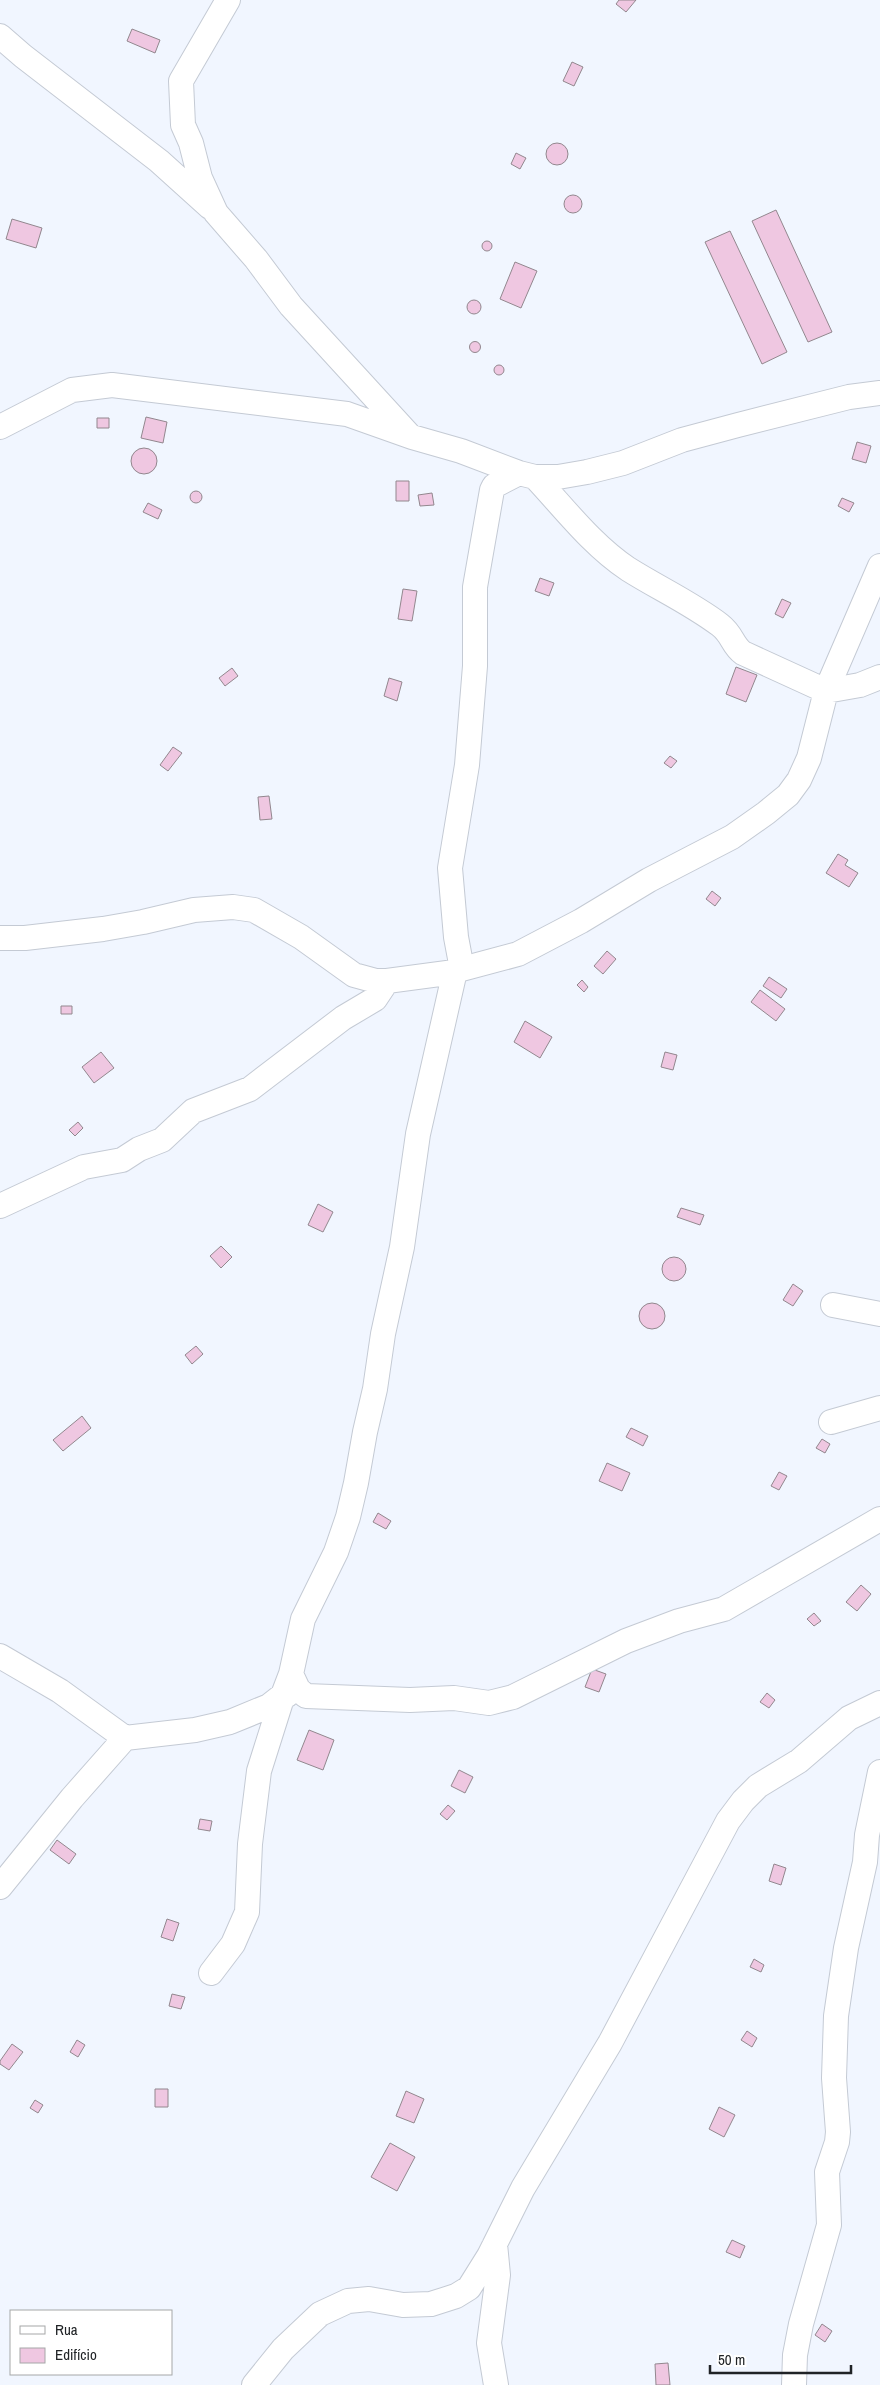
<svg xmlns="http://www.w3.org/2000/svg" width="880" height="2385" viewBox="0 0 880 2385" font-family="'Archivo Narrow',sans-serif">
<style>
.building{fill:#efc7e1;stroke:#92878e}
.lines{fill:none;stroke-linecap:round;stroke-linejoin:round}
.minor-casing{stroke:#c4cad4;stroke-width:26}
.minor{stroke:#fff;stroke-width:24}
</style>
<rect width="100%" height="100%" fill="#f1f6ff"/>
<!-- building -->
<path class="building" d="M 619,0 L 636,0 L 626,12 L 616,4 Z
M 132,29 L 160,40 L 155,53 L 127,41 Z
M 572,62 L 583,67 L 574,86 L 563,81 Z
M546 154a11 11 0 1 1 22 0a11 11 0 1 1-22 0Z
M 516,153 L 526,158 L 520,169 L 511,164 Z
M564 204a9 9 0 1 1 18 0a9 9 0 1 1-18 0Z
M 776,210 L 832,332 L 808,342 L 752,221 Z
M 12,219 L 42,228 L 36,248 L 6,239 Z
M 730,231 L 787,352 L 762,364 L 705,242 Z
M482 246a5 5 0 1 1 10 0a5 5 0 1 1-10 0Z
M 515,262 L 537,271 L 521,308 L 500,299 Z
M467 307a7 7 0 1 1 14 0a7 7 0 1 1-14 0Z
M469.5 347a5.5 5.5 0 1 1 11 0a5.5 5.5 0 1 1-11 0Z
M494 370a5 5 0 1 1 10 0a5 5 0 1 1-10 0Z
M 146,417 L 167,422 L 163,443 L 141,438 Z
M 97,418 L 109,418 L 109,428 L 97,428 Z
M 857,442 L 871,446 L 866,463 L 852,459 Z
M131 461a13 13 0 1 1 26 0a13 13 0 1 1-26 0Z
M 396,481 L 409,481 L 409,501 L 396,501 Z
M190 497a6 6 0 1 1 12 0a6 6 0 1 1-12 0Z
M 432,493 L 434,505 L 420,506 L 418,495 Z
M 842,498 L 854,503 L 849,512 L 838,506 Z
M 148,503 L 162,510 L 158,519 L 143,512 Z
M 540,578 L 554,583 L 549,596 L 535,591 Z
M 403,589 L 417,591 L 412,621 L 398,619 Z
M 782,599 L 791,603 L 783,618 L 775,614 Z
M 736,667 L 757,675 L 746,702 L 726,694 Z
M 232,668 L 238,676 L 225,686 L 219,678 Z
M 389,678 L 402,682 L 397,701 L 384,696 Z
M 173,747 L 182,753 L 168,771 L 160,765 Z
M 670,756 L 677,761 L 671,768 L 664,763 Z
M 269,796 L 272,819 L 260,820 L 258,797 Z
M 838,854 L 848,860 L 845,865 L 858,873 L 849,887 L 826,873 Z
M 712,891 L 721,898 L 715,906 L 706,899 Z
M 607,951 L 616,959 L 603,974 L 594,966 Z
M 769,977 L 787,989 L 781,998 L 763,986 Z
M 582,980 L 588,987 L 584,992 L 577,985 Z
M 760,990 L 785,1009 L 776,1021 L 751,1002 Z
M 61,1006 L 72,1006 L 72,1014 L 61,1014 Z
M 525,1021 L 552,1037 L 540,1058 L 514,1042 Z
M 101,1052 L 114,1068 L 94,1083 L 82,1067 Z
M 665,1052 L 677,1055 L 673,1070 L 661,1067 Z
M 78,1122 L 83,1128 L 75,1136 L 69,1130 Z
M 318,1204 L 333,1212 L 323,1232 L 308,1225 Z
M 681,1208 L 704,1215 L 700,1225 L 677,1217 Z
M 221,1246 L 232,1257 L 221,1268 L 210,1256 Z
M662 1269a12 12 0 1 1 24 0a12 12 0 1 1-24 0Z
M 793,1284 L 803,1291 L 793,1306 L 783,1300 Z
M639 1316a13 13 0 1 1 26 0a13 13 0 1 1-26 0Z
M 196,1346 L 203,1354 L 192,1364 L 185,1355 Z
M 82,1416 L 91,1428 L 63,1451 L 53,1440 Z
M 631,1428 L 648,1436 L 643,1446 L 626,1437 Z
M 822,1439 L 830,1444 L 825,1453 L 816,1448 Z
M 607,1463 L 630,1473 L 622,1491 L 599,1481 Z
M 779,1472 L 787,1476 L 779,1490 L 771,1486 Z
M 378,1513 L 391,1521 L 386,1529 L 373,1522 Z
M 861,1585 L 871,1594 L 857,1611 L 846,1602 Z
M 814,1613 L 821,1621 L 814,1626 L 807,1619 Z
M 592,1669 L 606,1674 L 599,1692 L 585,1687 Z
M 767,1693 L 775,1700 L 769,1708 L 760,1702 Z
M 309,1730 L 334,1740 L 323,1770 L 297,1760 Z
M 459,1770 L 473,1777 L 465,1793 L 451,1786 Z
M 448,1805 L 455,1811 L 447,1820 L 440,1814 Z
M 200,1819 L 212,1821 L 210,1831 L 198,1829 Z
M 57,1840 L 76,1854 L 69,1864 L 50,1850 Z
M 774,1864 L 786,1868 L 781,1885 L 769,1881 Z
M 167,1919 L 179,1923 L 173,1941 L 161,1937 Z
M 754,1959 L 764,1965 L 761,1972 L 750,1967 Z
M 172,1994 L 185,1997 L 181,2009 L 169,2006 Z
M 747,2031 L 757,2038 L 752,2047 L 741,2040 Z
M 77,2040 L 85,2045 L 78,2057 L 70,2052 Z
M 12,2044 L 23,2052 L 9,2070 L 0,2064 L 0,2061 Z
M 155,2089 L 168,2089 L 168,2107 L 155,2107 Z
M 406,2091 L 424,2099 L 414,2123 L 396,2116 Z
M 35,2100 L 43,2105 L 38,2113 L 30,2108 Z
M 719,2107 L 735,2115 L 724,2137 L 709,2129 Z
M 390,2143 L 415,2157 L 397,2191 L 371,2177 Z
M 732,2240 L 745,2246 L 740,2258 L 726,2252 Z
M 822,2324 L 832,2331 L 825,2342 L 815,2335 Z
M 668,2363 L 670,2385 L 656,2385 L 655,2364 Z"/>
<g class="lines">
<defs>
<path id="minor" d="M 228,0 L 181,81 L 183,125 L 191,143 L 200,178 L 216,213 L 256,259 L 291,306 L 410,436
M 0,36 L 23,56 L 159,161 L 210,207
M 0,427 L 72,390 L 112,385 L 347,414 L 412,437 L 461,451 L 519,473 L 535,477 L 558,477 L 587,472 L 623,463 L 682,440 L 738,425 L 849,397 L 880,393
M 535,477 C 564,508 592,545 628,569 C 658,588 691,603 720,625 C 733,635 732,645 743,653 L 826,691 L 860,685 L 880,677
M 0,938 L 25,938 L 103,929 L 143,922 L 194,910 L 233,907 L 254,910 L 301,937 L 354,975 L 376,981 L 387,981 L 447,973 L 518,954 L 581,921 L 649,880 L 732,837 L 766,813 L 788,795 L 799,780 L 809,758 L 826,691 L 880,566
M 462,969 L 456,937 L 450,868 L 467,765 L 475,666 L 475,587 L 492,490 L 494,486 L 519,473
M 0,1206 L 84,1167 L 122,1160 L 139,1149 L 162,1140 L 193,1111 L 250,1089 L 343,1018 L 375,999 L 387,981
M 833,1305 L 880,1314
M 831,1422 L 880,1408
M 0,1656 L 60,1691 L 125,1738 L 195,1730 L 230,1722 L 269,1706 L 283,1695 L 291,1674 L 303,1619 L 336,1552 L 348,1517 L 356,1483 L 365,1432 L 375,1389 L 383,1334 L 402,1247 L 418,1134 L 455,971
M 291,1674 L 298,1689 L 306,1696 L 410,1700 L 454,1698 L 489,1703 L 513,1697 L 626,1641 L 679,1621 L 724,1609 L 880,1519
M 0,1887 L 72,1798 L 125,1738
M 211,1973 L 233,1944 L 247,1912 L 250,1844 L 259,1771 L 283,1695 L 287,1695
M 495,2244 L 498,2275 L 489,2343 L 496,2385
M 254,2385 L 283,2349 L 320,2314 L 348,2301 L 369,2299 L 403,2305 L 431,2304 L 456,2296 L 469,2288 L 489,2256 L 523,2188 L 610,2043 L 728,1821 L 743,1801 L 758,1786 L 799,1761 L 849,1718 L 880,1703
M 794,2385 L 795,2355 L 801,2324 L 829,2225 L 827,2172 L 837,2142 L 838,2132 L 834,2078 L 836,2016 L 846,1948 L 865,1862 L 867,1835 L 880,1772"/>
</defs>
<!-- minor casing -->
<use href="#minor" class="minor-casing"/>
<!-- minor -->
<use href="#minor" class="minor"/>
</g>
<!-- legend -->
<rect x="10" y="2310" width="162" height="65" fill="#ffffff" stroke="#a6a7a8"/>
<rect x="20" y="2326" width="25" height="8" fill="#ffffff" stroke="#a6a7a8"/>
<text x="55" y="2335" font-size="15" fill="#202326">Rua</text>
<rect x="20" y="2348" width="25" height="15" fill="#efc7e1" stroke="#a6a7a8"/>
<text x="55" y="2360" font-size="15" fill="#202326">Edifício</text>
<!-- scale -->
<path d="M710 2365v8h141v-8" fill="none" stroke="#202326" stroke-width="2.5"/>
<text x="718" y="2365" font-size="15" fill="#202326" stroke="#ffffff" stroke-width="4" paint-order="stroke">50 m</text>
</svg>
